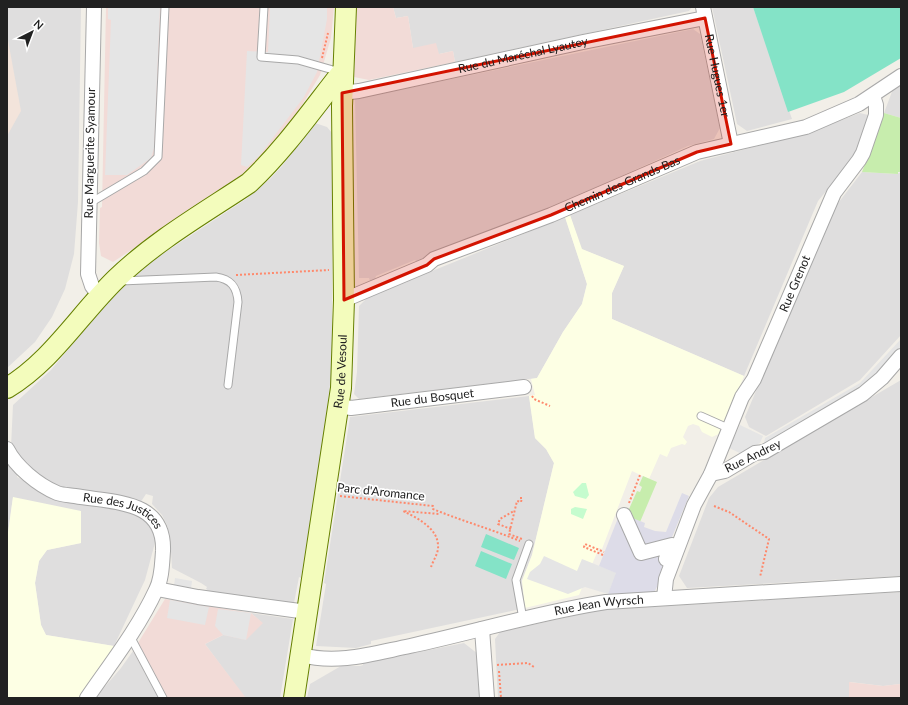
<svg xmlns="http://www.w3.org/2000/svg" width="908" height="705" viewBox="0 0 908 705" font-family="Lato,sans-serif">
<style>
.residential{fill:#dfdede}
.commercial{fill:#f2dbd7}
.education{fill:#fdffe4}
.military{fill:#f3e4db}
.grass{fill:#c7edad}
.park{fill:#c5fcce}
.pitch{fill:#84e3c7}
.parking{fill:#e5e5e5}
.plaza{fill:#dddce8}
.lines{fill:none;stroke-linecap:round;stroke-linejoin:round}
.lane-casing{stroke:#a8a8a8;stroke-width:9}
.street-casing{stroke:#a8a8a8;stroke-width:16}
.secondary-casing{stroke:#668001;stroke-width:22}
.path{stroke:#fe896c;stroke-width:2;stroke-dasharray:2 2;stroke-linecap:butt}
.lane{stroke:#fff;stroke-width:7}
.street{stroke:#fff;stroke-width:14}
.secondary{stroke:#f3fcbc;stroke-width:20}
.marked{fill:#d31300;fill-opacity:0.2;stroke:#d31300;stroke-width:3;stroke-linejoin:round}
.labels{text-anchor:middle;stroke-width:3.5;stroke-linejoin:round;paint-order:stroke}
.street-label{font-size:12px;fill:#212121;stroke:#fff}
</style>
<rect width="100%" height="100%" fill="#f2efe8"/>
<!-- residential -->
<path class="residential" d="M 7,7 L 81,7 L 78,202 L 74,254 L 65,289 L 52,317 L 35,342 L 7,368 Z
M 393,7 L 692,7 L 689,11 L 455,62 L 453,51 L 439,54 L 413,48 L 408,16 L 396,18 Z
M 712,7 L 753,7 L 792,119 L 747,131 L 737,124 Z
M 693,29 L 700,34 L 720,128 L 714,139 L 688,146 L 541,212 L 417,262 L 415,260 L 376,276 L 375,279 L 370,281 L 369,278 L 359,278 L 355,99 Z
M 901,83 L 901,118 L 884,113 L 893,89 Z
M 860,113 L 868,115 L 855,156 L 818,201 L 744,376 L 612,319 L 612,293 L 624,266 L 581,249 L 570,215 L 700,161 L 807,133 Z
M 315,123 L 327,127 L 332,133 L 332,369 L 322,447 L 301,578 L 299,577 L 294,603 L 272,601 L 272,599 L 210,592 L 206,589 L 207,587 L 201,583 L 172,568 L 170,537 L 167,525 L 162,515 L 152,504 L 153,496 L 146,494 L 140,503 L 58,489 L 33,471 L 11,447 L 13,405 L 51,370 L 121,287 L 158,257 L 246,199 L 270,179 L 282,166 Z
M 862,172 L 897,174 L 901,172 L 901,335 L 860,380 L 766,436 L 749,427 L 745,417 L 832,211 Z
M 565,217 L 587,284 L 582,304 L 563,332 L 537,378 L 359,399 L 354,394 L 357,372 L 359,306 L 368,297 Z
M 901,380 L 901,576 L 687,588 L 679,576 L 709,498 L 718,487 Z
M 529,396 L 535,438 L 546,449 L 554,463 L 532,555 L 522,580 L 525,608 L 371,641 L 371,644 L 356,648 L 316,646 L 326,584 L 324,583 L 350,417 Z
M 7,460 L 18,469 L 17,477 L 30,483 L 146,516 L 156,539 L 145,580 L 114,646 L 46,635 L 41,625 L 35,583 L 39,561 L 47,550 L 81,543 L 13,497 L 7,540 Z
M 901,592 L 901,698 L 900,684 L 883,686 L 850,682 L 849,698 L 498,698 L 495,639 L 500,632 L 600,610 Z
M 251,613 L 293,619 L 280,698 L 245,698 L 205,644 L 223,635 L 262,623 Z
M 464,643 L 478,654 L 481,698 L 307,698 L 310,684 L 341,666 L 360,666 L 363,665 L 363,663 Z
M 133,651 L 159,698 L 95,698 L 121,668 Z"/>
<!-- commercial -->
<path class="commercial" d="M 106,7 L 334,7 L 331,38 L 320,75 L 298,112 L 271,148 L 254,166 L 222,190 L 113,262 L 101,256 L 99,243 L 100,208 L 102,207 Z
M 356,7 L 393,7 L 396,18 L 408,16 L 413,48 L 436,43 L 439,54 L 453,51 L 455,62 L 369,80 L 354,77 Z
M 165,599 L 251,613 L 263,623 L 246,640 L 223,635 L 205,644 L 246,698 L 159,698 L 133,651 Z
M 849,682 L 883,686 L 900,684 L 900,698 L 849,698 Z"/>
<!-- education -->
<path class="education" d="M 570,215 L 582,249 L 624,266 L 612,293 L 612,319 L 744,376 L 721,433 L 712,437 L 702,432 L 699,426 L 693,424 L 688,426 L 683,437 L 687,442 L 685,445 L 682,444 L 671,448 L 667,457 L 660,454 L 649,479 L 632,471 L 602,549 L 599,548 L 579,595 L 525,608 L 522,581 L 532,555 L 554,463 L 546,449 L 535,438 L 529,396 L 535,395 L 531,379 L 537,378 L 563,332 L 582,304 L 587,284 L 565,217 Z
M 13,497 L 81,511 L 81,543 L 47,550 L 39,561 L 35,583 L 41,625 L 46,635 L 114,646 L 80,698 L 7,698 L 7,540 Z"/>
<!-- military -->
<path class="military" d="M 7,35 L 21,111 L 7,136 Z"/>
<!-- grass -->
<path class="grass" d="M 884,113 L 901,118 L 901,172 L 898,172 L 898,174 L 862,172 Z
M 643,476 L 657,482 L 640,522 L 626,516 L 637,491 L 640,492 L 642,487 L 639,485 Z"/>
<!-- park -->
<path class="park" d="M 582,483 L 586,483 L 589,495 L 586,499 L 575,496 L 573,492 Z
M 575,507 L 587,509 L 583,519 L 571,514 L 571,509 Z"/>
<!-- pitch -->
<path class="pitch" d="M 753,7 L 901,7 L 901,58 L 844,92 L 788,112 Z
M 486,534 L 519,548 L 514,560 L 481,547 Z
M 481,551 L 512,564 L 506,579 L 475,566 Z"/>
<!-- parking -->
<path class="parking" d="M 108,7 L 160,7 L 154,148 L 151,158 L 127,175 L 105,175 L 111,20 L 108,19 Z
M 270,7 L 327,7 L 327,19 L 317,72 L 304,97 L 259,156 L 247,167 L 241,165 L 247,51 L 268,52 Z
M 901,339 L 901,349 L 867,388 L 763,448 L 765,438 L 860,383 Z
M 740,425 L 763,436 L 760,443 L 742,454 L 729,448 Z
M 544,556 L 577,571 L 582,559 L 617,573 L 608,594 L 585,587 L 568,594 L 527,579 L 530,572 L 540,564 Z
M 175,578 L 192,581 L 191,589 L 174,586 Z
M 170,600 L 209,607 L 205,625 L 167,618 Z
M 218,609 L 251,613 L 246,640 L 223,635 L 215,626 Z"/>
<!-- plaza -->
<path class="plaza" d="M 682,493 L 689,496 L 672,537 L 674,543 L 656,589 L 654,592 L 608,594 L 616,573 L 599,566 L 620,513 L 645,523 L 644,527 L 655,531 L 666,532 Z"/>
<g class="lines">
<defs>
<path id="lane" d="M 264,7 L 261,57 L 298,60 L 340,72
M 90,203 L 144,171 L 158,157 L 165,7
M 121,281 L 216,277 C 231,279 237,287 238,302 L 228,385
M 701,416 L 728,428
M 523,619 L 516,580 L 529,544
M 130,636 L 163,698"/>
<g id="street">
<path d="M 94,7 L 88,274 L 92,286 L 100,297"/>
<path id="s1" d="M 703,7 L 731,144"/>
<path id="s2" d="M 342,93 L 359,91 L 583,42 L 705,18"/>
<path id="s3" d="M 344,300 L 427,265 L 434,259 L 551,215 L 697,152 L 806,127 L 859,104 L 901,76"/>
<path id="s4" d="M 339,406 L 351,408 L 524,387"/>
<path id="s5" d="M 7,449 C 16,467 38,485 57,493 C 62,495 69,495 75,496 C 113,503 165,499 163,551 C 162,564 162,579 156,590 C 138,629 111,663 87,698"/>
<path d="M 711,474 L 725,471 L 755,453 L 764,452 L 863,394 L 882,378 L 901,356"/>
<path d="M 624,515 L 641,553 L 672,545 L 666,559"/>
<path d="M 157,589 L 198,597 L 307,612"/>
<path id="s6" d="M 664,598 L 666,579 L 694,505 L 711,474 L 742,397 L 754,379 L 834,193 L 859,160 L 863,153 L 876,115 L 876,105 L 873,96"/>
<path d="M 482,629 L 487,698"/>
<path id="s7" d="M 302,655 C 337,665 375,653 410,646 C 475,632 540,612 606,602 L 901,584"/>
</g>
<g id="secondary">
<path d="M 7,388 C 52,361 79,315 116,279 C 155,241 204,213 249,183 C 284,150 312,110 342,72"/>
<path id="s8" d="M 294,698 L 341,388 L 344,300 L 342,106 L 346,7"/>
</g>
</defs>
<!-- lane casing -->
<use href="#lane" class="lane-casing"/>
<!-- street casing -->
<use href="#street" class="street-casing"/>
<!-- secondary casing -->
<use href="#secondary" class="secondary-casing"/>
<!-- path -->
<path class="path" d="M 322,58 L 328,33
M 236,275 L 329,270
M 532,396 L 534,399 L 550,406
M 340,496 L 433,506 L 433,509 C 462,521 491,529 520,541
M 520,498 L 522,498 L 521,502 L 517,501 L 509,534 L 522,539
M 629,503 L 640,475
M 714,506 L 729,512 L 769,539 L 760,577
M 511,529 L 498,524 L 500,519 L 514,511
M 603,555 L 584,547 L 585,544 L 604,552
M 431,567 C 433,561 439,552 438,546 C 438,528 417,518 403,511 L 439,514
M 497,665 L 528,663 L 534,667
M 499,671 L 501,698"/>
<!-- lane -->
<use href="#lane" class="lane"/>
<!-- street -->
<use href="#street" class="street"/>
<!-- secondary -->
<use href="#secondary" class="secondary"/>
</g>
<!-- marked area -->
<path class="marked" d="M 705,18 L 731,144 L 697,152 L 551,215 L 434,259 L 427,265 L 344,300 L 342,93 Z"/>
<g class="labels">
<!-- street labels -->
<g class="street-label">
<text dy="4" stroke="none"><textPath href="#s2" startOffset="185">Rue du Maréchal Lyautey</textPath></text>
<text dy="4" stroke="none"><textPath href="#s1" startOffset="70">Rue Hugues 1er</textPath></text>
<text transform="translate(90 153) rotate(-89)" y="4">Rue Marguerite Syamour</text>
<text dy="4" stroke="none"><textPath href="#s3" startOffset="302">Chemin des Grands Bas</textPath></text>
<text dy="4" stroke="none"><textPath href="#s6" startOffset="342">Rue Grenot</textPath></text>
<text dy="4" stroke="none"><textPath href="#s8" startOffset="330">Rue de Vesoul</textPath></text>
<text dy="4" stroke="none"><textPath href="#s4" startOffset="94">Rue du Bosquet</textPath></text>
<text transform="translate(753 456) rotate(-26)" y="4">Rue Andrey</text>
<text transform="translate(381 492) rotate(6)" y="4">Parc d'Aromance</text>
<text dy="4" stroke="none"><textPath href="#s5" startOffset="137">Rue des Justices</textPath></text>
<text dy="4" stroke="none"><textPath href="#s7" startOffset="303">Rue Jean Wyrsch</textPath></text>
</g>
</g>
<!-- border -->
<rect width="908" height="705" fill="none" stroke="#212121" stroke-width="16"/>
<!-- north arrow -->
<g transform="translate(32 32) rotate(42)" stroke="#ffffff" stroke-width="3" paint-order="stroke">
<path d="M0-3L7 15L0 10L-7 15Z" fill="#212121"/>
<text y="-6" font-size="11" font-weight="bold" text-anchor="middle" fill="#212121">N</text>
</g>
</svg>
